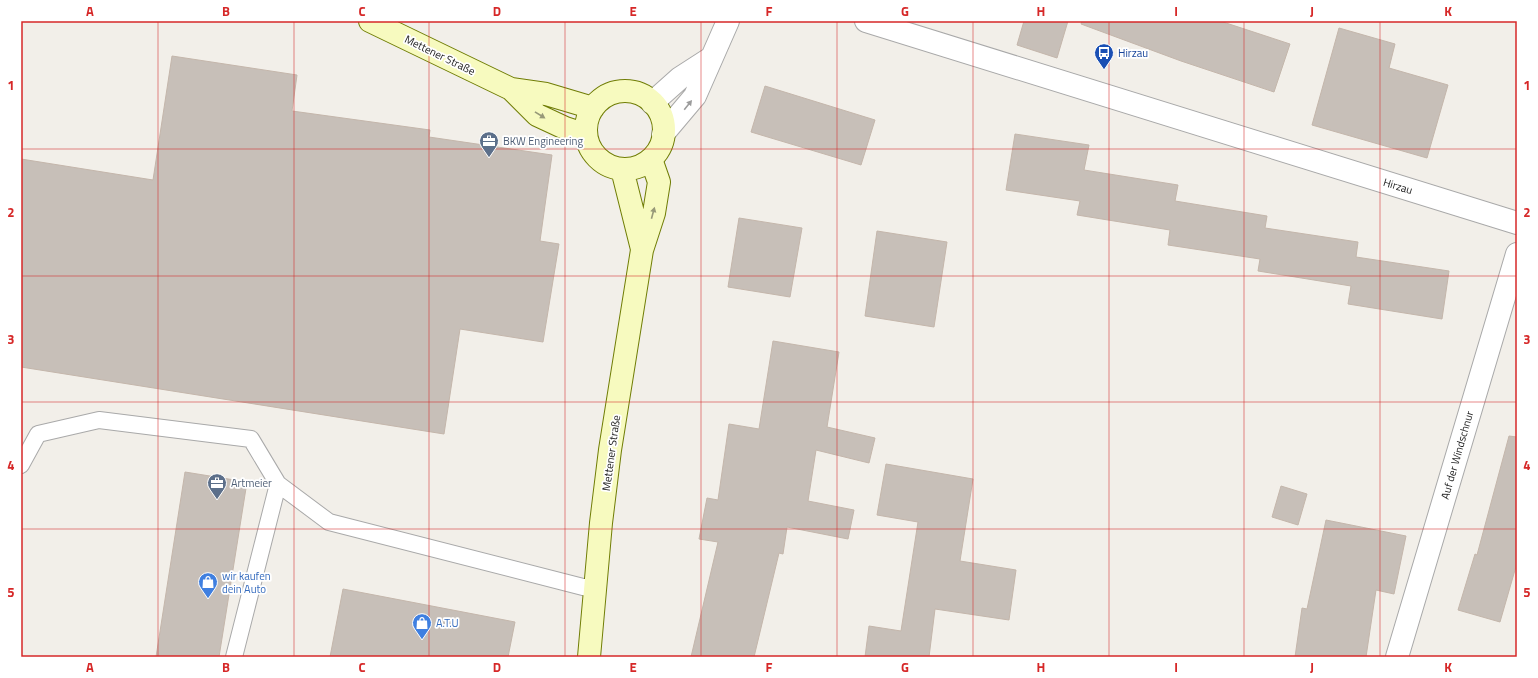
<svg xmlns="http://www.w3.org/2000/svg" width="1538" height="678" viewBox="0 0 1538 678" font-family="'Titillium Web',sans-serif">
<style>
.building{fill:#c7bfb8;stroke:#c4b6ab}
.lines{fill:none;stroke-linecap:round;stroke-linejoin:round}
.lane-casing{stroke:#a9a9a9;stroke-width:18}
.street-casing{stroke:#a9a9a9;stroke-width:24}
.secondary-casing{stroke:#707d05;stroke-width:24}
.lane{stroke:#fff;stroke-width:16}
.street{stroke:#fff;stroke-width:22}
.secondary{stroke:#f7fabf;stroke-width:22}
.oneway{fill:#9c9c9c}
.oneway2{fill:#979978}
.grid{fill:none;stroke:#d62828;stroke-width:1;stroke-opacity:0.55}
.labels{text-anchor:middle;stroke-width:3.5;stroke-linejoin:round;paint-order:stroke}
.transit-label{font-size:11px;fill:#164399;stroke:#fff;text-anchor:start}
.street-label{font-size:11px;fill:#222;stroke:#fff}
.service-label{font-size:11px;fill:#4e5e75;stroke:#fff;text-anchor:start}
.shop-label{font-size:11px;fill:#366cbe;stroke:#fff;text-anchor:start}
.neatline{fill:none;stroke:#d62828;stroke-width:1.5}
.grid-label{font-size:13px;text-anchor:middle;font-weight:bold;fill:#d62828}
</style>
<rect width="100%" height="100%" fill="#f2efe9"/>
<!-- building -->
<path class="building" d="M 1024,21 L 1068,21 L 1057,58 L 1017,45 Z
M 1082,21 L 1220,21 L 1290,44 L 1274,92 L 1181,61 L 1081,24 Z
M 1339,28 L 1395,44 L 1389,68 L 1448,85 L 1427,158 L 1312,125 Z
M 172,56 L 297,75 L 292,111 L 430,130 L 429,137 L 552,155 L 540,241 L 559,244 L 543,342 L 460,329 L 444,434 L 21,367 L 21,159 L 153,180 Z
M 765,86 L 875,120 L 861,165 L 751,132 Z
M 1015,134 L 1089,145 L 1084,170 L 1178,185 L 1175,201 L 1267,216 L 1265,228 L 1358,242 L 1356,257 L 1449,271 L 1442,319 L 1348,304 L 1351,286 L 1258,271 L 1260,259 L 1168,245 L 1170,230 L 1077,215 L 1080,201 L 1006,190 Z
M 739,218 L 802,228 L 790,297 L 728,287 Z
M 877,231 L 947,242 L 934,327 L 865,316 Z
M 773,341 L 839,352 L 827,427 L 875,438 L 869,463 L 816,450 L 808,501 L 854,510 L 848,539 L 787,527 L 783,554 L 779,553 L 754,657 L 691,657 L 718,542 L 699,539 L 707,498 L 718,500 L 729,424 L 759,429 Z
M 1509,436 L 1517,437 L 1517,563 L 1500,622 L 1458,610 L 1475,554 L 1477,555 Z
M 886,464 L 973,479 L 960,561 L 1016,570 L 1009,620 L 935,609 L 929,657 L 865,657 L 869,626 L 901,631 L 918,522 L 877,515 Z
M 185,472 L 247,482 L 219,657 L 156,657 Z
M 1281,486 L 1307,494 L 1298,525 L 1272,517 Z
M 1326,520 L 1406,536 L 1394,594 L 1376,590 L 1366,657 L 1295,657 L 1302,608 L 1307,609 Z
M 343,589 L 515,622 L 508,657 L 330,657 Z"/>
<g class="lines">
<defs>
<path id="lane" d="M 21,465 L 38,434 L 99,420 L 251,439 L 278,484 L 329,522 L 583,587 L 596,589
M 234,657 L 278,484"/>
<path id="street" d="M 866,21 L 1517,223
M 652,103 L 680,78 L 711,58
M 663,134 L 695,96 L 728,21
M 1397,657 L 1517,254"/>
<path id="secondary" d="M 370,21 L 511,89 L 546,94 L 593,108
M 511,89 L 537,115 L 565,128 L 586,135
M586 130a39 39 0 1 1 78 0a39 39 0 1 1-78 0Z
M 622,169 L 642,249
M 589,657 L 601,523 L 610,450 L 642,250 L 654,213 L 659,182 L 651,159"/>
</defs>
<!-- lane casing -->
<use href="#lane" class="lane-casing"/>
<!-- street casing -->
<use href="#street" class="street-casing"/>
<!-- secondary casing -->
<use href="#secondary" class="secondary-casing"/>
<!-- lane -->
<use href="#lane" class="lane"/>
<!-- street -->
<use href="#street" class="street"/>
<!-- secondary -->
<use href="#secondary" class="secondary"/>
</g>
<!-- one-way arrows -->
<defs><path id="oneway-solid" d="M-6-.8H1V-3.2L6.5 0L1 3.2V.8H-6Z"/></defs>
<use class="oneway" href="#oneway-solid" transform="translate(688 105) rotate(-51)"/>
<g class="oneway2">
<use href="#oneway-solid" transform="translate(540 115) rotate(32)"/>
<use href="#oneway-solid" transform="translate(653 213) rotate(-75)"/>
</g>
<!-- grid -->
<path class="grid" d="M 158,21 L 158,657M 294,21 L 294,657M 429,21 L 429,657M 565,21 L 565,657M 701,21 L 701,657M 837,21 L 837,657M 973,21 L 973,657M 1109,21 L 1109,657M 1244,21 L 1244,657M 1380,21 L 1380,657M 21,149 L 1517,149M 21,276 L 1517,276M 21,402 L 1517,402M 21,529 L 1517,529"/>
<!-- icons -->
<defs>
<symbol id="bus-pin" viewBox="-11 -11 22 30"><path d="M0 17L-7.5 6A9.5 9.5 0 1 1 7.5 6Z" fill="#1a4fb4" stroke="#fff"/><path d="M-5-6H5V4H4V6H2V4H-2V6H-4V4H-5ZM-3.5-4V0h7V-4ZM-3.5 1.2v1.5H-2V1.2ZM2 1.2v1.5H3.5V1.2Z" fill="#fff"/></symbol>
<symbol id="office-pin" viewBox="-11 -11 22 30"><path d="M0 17L-7.5 6A9.5 9.5 0 1 1 7.5 6Z" fill="#5c6f8a" stroke="#fff"/><path d="M-6-3h4V-5.5h4V-3h4V5H-6ZM-1-4.5V-3h2v-1.5ZM-6 0V1H6V0Z" fill="#fff"/></symbol>
<symbol id="shop-pin" viewBox="-11 -11 22 30"><path d="M0 17L-7.5 6A9.5 9.5 0 1 1 7.5 6Z" fill="#3f7fe0" stroke="#fff"/><path d="M-5-2.5h2.3a2.7 3.5 0 0 1 5.4 0H5L5.5 6h-11ZM-1.5-2.5h3a1.5 2.3 0 0 0-3 0Z" fill="#fff"/></symbol>
</defs>
<g fill-rule="evenodd">
<use href="#bus-pin" x="1093" y="42" width="22" height="30"/>
<use href="#office-pin" x="478" y="130" width="22" height="30"/>
<use href="#office-pin" x="206" y="472" width="22" height="30"/>
<use href="#shop-pin" x="197" y="571" width="22" height="30"/>
<use href="#shop-pin" x="411" y="612" width="22" height="30"/>
</g>
<g class="labels">
<!-- transit labels -->
<g class="transit-label">
<text x="1118" y="57">Hirzau</text>
</g>
<!-- street labels -->
<g class="street-label">
<text transform="translate(440 55) rotate(26)" y="4">Mettener Straße</text>
<text transform="translate(1398 186) rotate(17)" y="4">Hirzau</text>
<text transform="translate(611 453) rotate(-82)" y="4">Mettener Straße</text>
<text transform="translate(1457 455) rotate(-74)" y="4">Auf der Windschnur</text>
</g>
<!-- service labels -->
<g class="service-label">
<text x="503" y="145">BKW Engineering</text>
<text x="231" y="487">Artmeier</text>
</g>
<!-- shop labels -->
<g class="shop-label">
<text x="222" y="580">wir kaufen<tspan x="222" dy="13">dein Auto</tspan></text>
<text x="436" y="627">A.T.U</text>
</g>
</g>
<!-- border -->
<rect width="1538" height="678" fill="none" stroke="#ffffff" stroke-width="44"/>
<rect x="22" y="22" width="1494" height="634" class="neatline"/>
<g class="grid-label">
<text x="90" y="16">A</text>
<text x="226" y="16">B</text>
<text x="362" y="16">C</text>
<text x="497" y="16">D</text>
<text x="633" y="16">E</text>
<text x="769" y="16">F</text>
<text x="905" y="16">G</text>
<text x="1041" y="16">H</text>
<text x="1176" y="16">I</text>
<text x="1312" y="16">J</text>
<text x="1448" y="16">K</text>
<text x="11" y="90">1</text>
<text x="1527" y="90">1</text>
<text x="11" y="217">2</text>
<text x="1527" y="217">2</text>
<text x="11" y="344">3</text>
<text x="1527" y="344">3</text>
<text x="11" y="470">4</text>
<text x="1527" y="470">4</text>
<text x="11" y="597">5</text>
<text x="1527" y="597">5</text>
<text x="90" y="672">A</text>
<text x="226" y="672">B</text>
<text x="362" y="672">C</text>
<text x="497" y="672">D</text>
<text x="633" y="672">E</text>
<text x="769" y="672">F</text>
<text x="905" y="672">G</text>
<text x="1041" y="672">H</text>
<text x="1176" y="672">I</text>
<text x="1312" y="672">J</text>
<text x="1448" y="672">K</text>
</g>
</svg>
